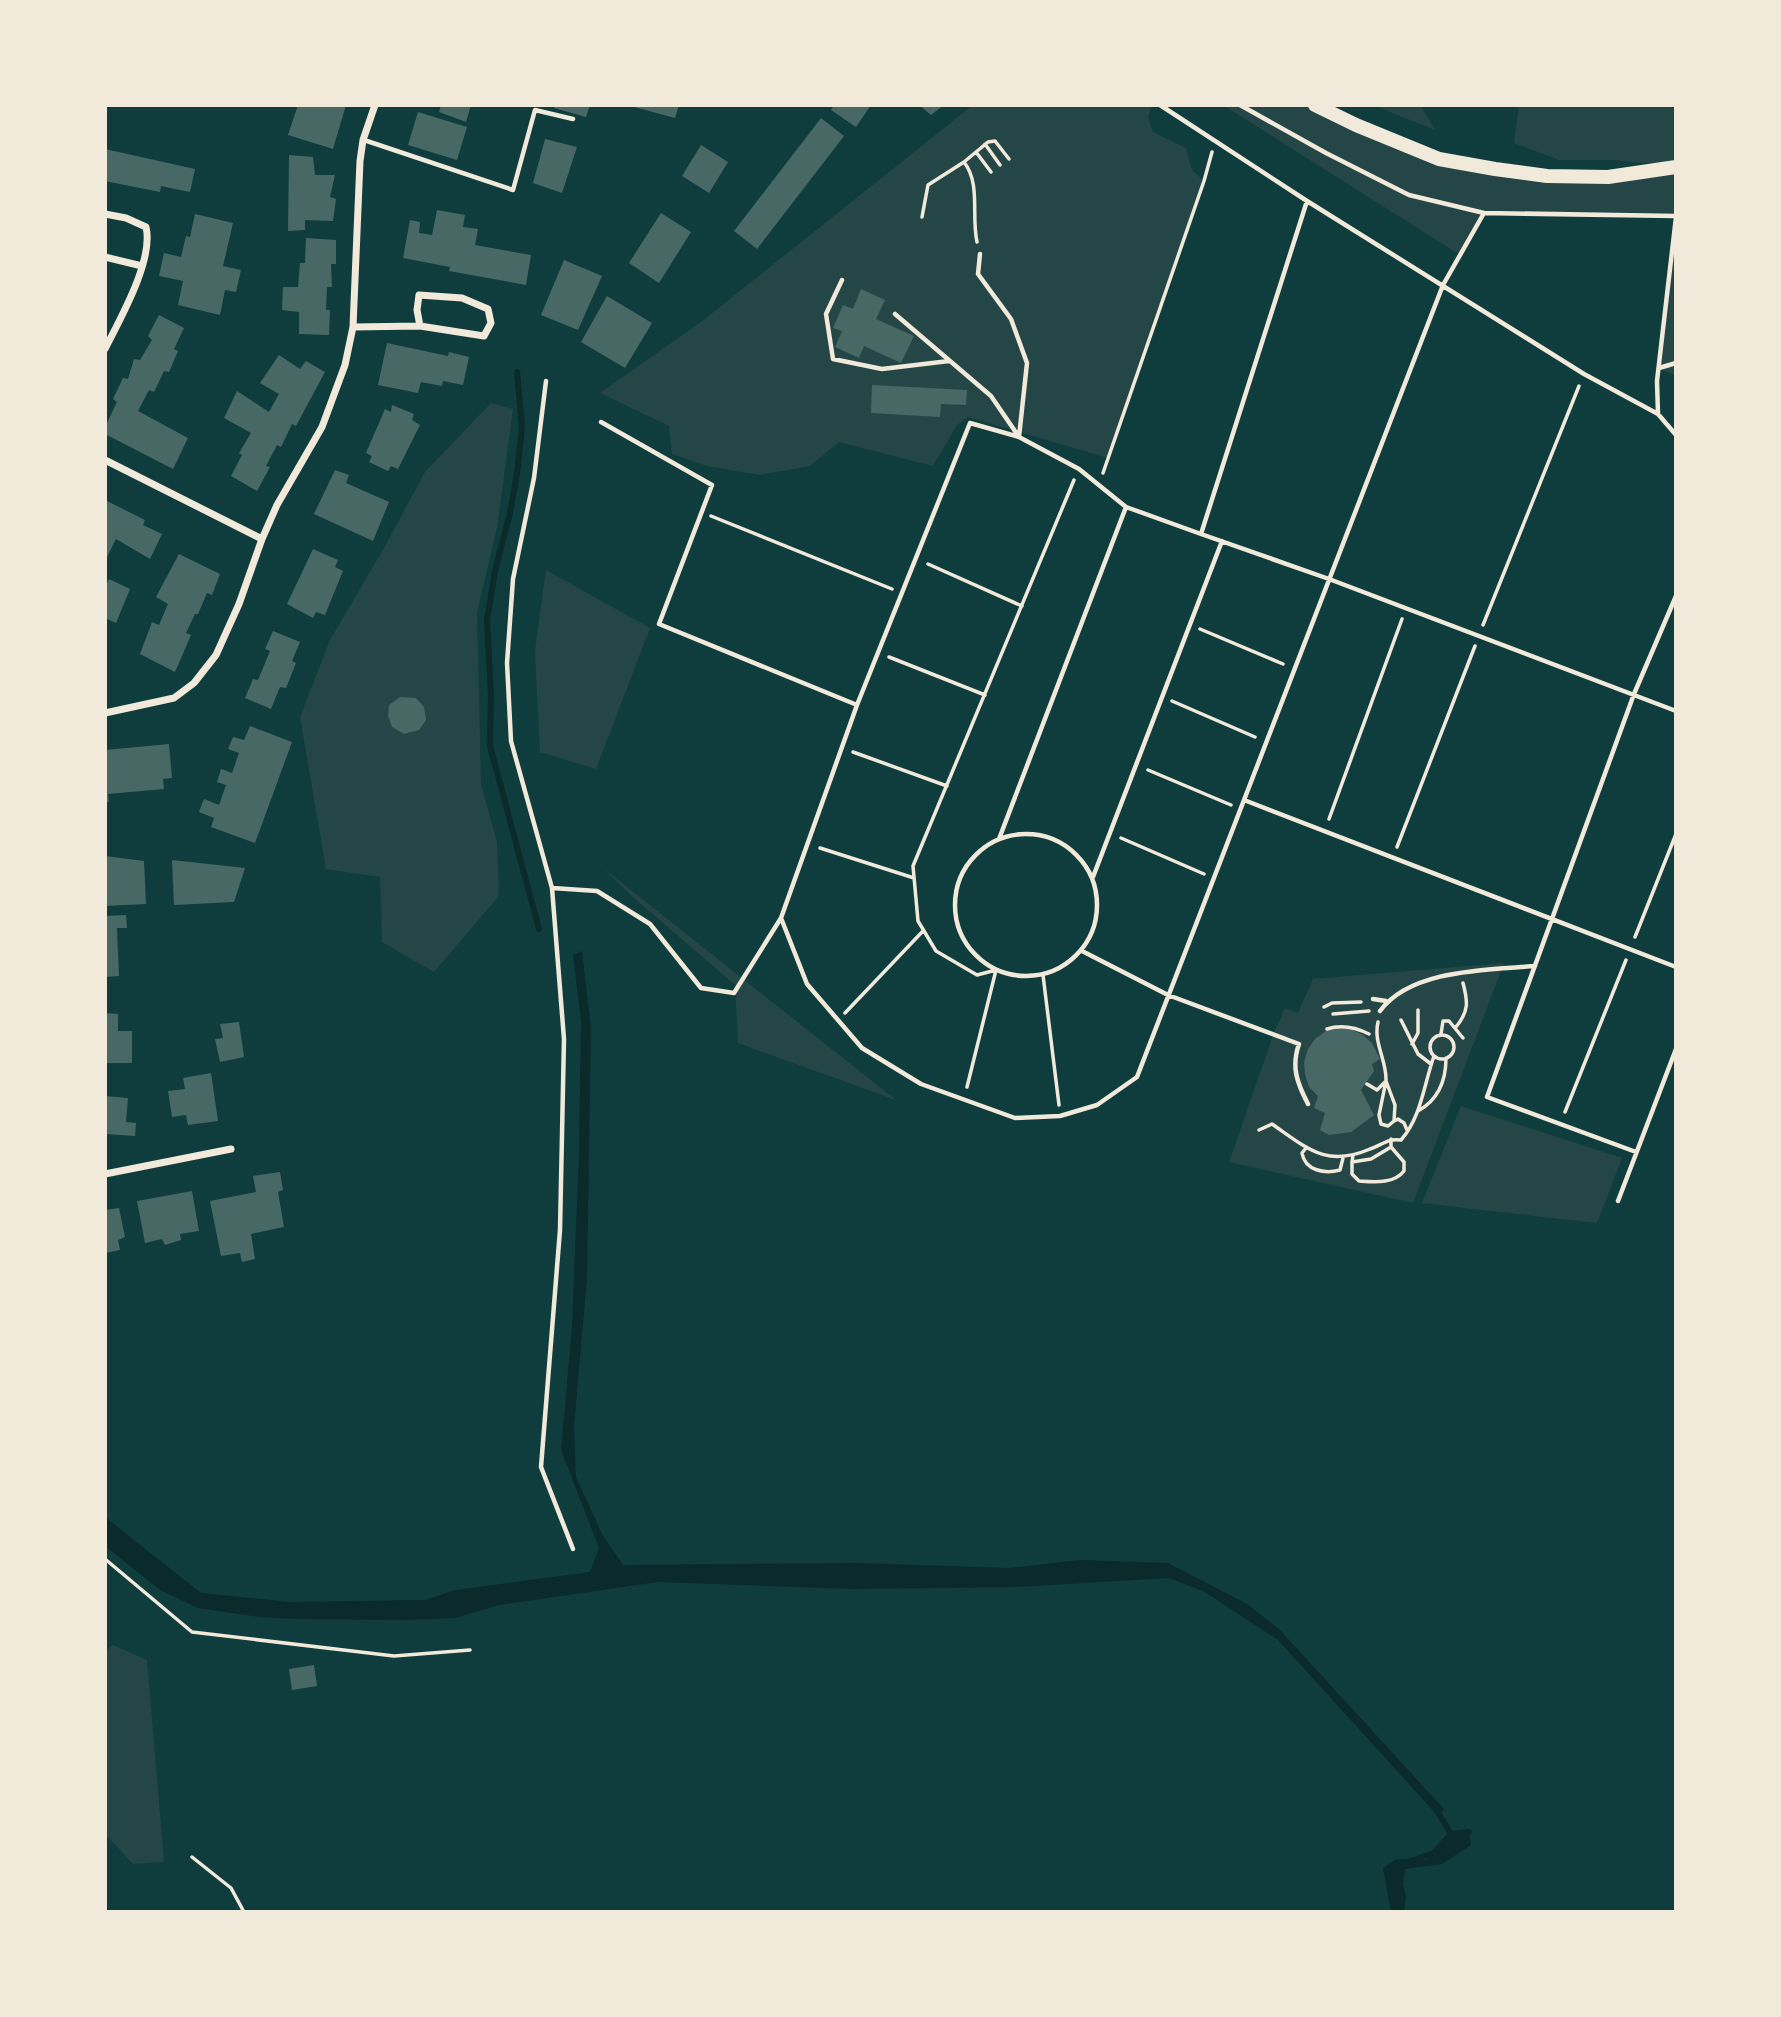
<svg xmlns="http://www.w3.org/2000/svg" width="1781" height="2017" viewBox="0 0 1781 2017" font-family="'DejaVu Sans',sans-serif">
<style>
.green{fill:#244646}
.water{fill:#0a2a2b}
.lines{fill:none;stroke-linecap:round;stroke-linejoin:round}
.stream{stroke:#0a2a2b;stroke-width:6}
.building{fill:#486865}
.path{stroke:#f1e9da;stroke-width:3.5}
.service{stroke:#f1e9da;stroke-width:4.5}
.minor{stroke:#f1e9da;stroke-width:7}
.primary{stroke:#f1e9da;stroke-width:14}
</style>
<rect width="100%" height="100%" fill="#0f3d3e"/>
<!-- green -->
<path class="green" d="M 973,105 L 1152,105 L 1148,117 L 1153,132 L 1186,148 L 1192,170 L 1204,181 L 1108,458 L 968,417 L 957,425 L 933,466 L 839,442 L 810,466 L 759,475 L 707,466 L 672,454 L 669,426 L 600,393 L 701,322 Z
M 1223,105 L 1315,105 L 1439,159 L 1547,176 L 1676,167 L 1676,216 L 1484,213 L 1460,255 Z
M 1373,105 L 1420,105 L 1435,130 Z
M 1519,105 L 1676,105 L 1676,166 L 1612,160 L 1559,160 L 1514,143 Z
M 1676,217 L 1676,376 L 1659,368 Z
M 491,403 L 513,409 L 497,528 L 477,612 L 481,784 L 497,842 L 499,896 L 434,972 L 382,942 L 380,877 L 326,869 L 300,717 L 330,640 L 384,548 L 425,472 Z
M 546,570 L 650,628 L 596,769 L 540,752 L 535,651 Z
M 603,868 L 896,1100 L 738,1043 L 735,985 L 633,897 Z
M 1504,963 L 1413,1203 L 1229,1162 L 1274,1033 L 1285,1008 L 1298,1013 L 1313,979 Z
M 1461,1106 L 1622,1158 L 1597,1223 L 1422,1203 Z
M 113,1645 L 147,1660 L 164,1862 L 133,1864 L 105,1834 L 105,1651 Z"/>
<!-- water -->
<path class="water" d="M 582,951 L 591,1028 L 587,1277 L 574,1427 L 576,1477 L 602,1534 L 623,1565 L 858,1563 L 1009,1568 L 1080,1560 L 1168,1563 L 1247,1604 L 1279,1629 L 1444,1809 L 1439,1817 L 1278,1640 L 1203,1591 L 1169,1578 L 1017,1587 L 852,1589 L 658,1582 L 499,1605 L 455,1618 L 408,1620 L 298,1619 L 260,1617 L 198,1608 L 160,1590 L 105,1546 L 105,1517 L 201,1593 L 290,1602 L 425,1600 L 455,1590 L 590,1572 L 599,1548 L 561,1450 L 572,1328 L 579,1150 L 581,1021 L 573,955 Z
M 1469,1832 L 1471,1845 L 1442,1864 L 1405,1869 L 1403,1884 L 1406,1897 L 1404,1912 L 1391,1912 L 1383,1868 L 1397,1859 L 1426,1860 L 1457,1833 Z"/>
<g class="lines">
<!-- stream -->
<path class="stream" d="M 517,372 L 522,427 L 517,474 L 510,513 L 495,571 L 487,620 L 491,695 L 490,746 L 539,929
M 1436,1809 L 1451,1834
M 1405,1863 L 1434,1853 L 1451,1834 L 1469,1832"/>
</g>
<!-- building -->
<path class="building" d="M 298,105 L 346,105 L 333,149 L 288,135 Z
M 441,105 L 471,105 L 466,122 L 439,112 Z
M 555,105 L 590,105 L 586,117 L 554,108 Z
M 627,105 L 679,105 L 675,118 Z
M 834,105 L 871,105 L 856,127 L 831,110 Z
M 919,105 L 944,105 L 931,115 Z
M 418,112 L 467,127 L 457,160 L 408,145 Z
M 821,118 L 844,136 L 757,249 L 734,231 Z
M 545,139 L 577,147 L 562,193 L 533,183 Z
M 701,145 L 728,162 L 709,193 L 682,176 Z
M 105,149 L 195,169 L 190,192 L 161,186 L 160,192 L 105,181 Z
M 289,155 L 313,157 L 315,175 L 335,175 L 330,197 L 336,199 L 333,221 L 305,220 L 305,230 L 288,231 Z
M 437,210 L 465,215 L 463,227 L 478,229 L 475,245 L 531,255 L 526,285 L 449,271 L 450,267 L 403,258 L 410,220 L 420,222 L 419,233 L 432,235 Z
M 661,213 L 691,232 L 659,283 L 629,263 Z
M 195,214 L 233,223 L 223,266 L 241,270 L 236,292 L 225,290 L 220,315 L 178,305 L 183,281 L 159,276 L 164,253 L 181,257 L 186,236 L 190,237 Z
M 306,238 L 336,240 L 336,264 L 331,264 L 332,287 L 327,287 L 326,310 L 330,310 L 329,335 L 299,334 L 299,312 L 282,310 L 283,287 L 298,287 L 300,263 L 305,263 Z
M 564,260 L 602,276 L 578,330 L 541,315 Z
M 861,289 L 885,300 L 876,319 L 914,336 L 901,363 L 864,346 L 859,358 L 835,347 L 842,331 L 833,328 L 843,305 L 853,309 Z
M 607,296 L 652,323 L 625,368 L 581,342 Z
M 159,315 L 184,328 L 174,349 L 178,351 L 169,372 L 164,371 L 154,392 L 149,390 L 138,411 L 188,438 L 173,469 L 105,434 L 105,427 L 117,402 L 113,399 L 123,378 L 128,379 L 134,359 L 140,360 L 152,340 L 148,336 Z
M 387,343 L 448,356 L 449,352 L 469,357 L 463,385 L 443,381 L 442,386 L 421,382 L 418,393 L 378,385 Z
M 279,355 L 300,369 L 306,361 L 325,372 L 296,426 L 292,424 L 281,447 L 277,445 L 266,466 L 270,467 L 257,491 L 231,476 L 242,455 L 239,453 L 251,433 L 224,418 L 237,391 L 269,412 L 279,394 L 260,383 Z
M 872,385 L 967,390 L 966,405 L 941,404 L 940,417 L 871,413 Z
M 392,405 L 414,414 L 412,420 L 420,425 L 398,469 L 391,466 L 388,471 L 369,462 L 372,456 L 366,453 L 385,409 L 391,412 Z
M 335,470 L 349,475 L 346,483 L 389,502 L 373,541 L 314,514 Z
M 107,501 L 145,520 L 143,525 L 162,534 L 150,559 L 116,539 L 107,557 L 105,556 Z
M 313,549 L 338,560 L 335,567 L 343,571 L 325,615 L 316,612 L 313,618 L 287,604 Z
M 179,554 L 220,574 L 212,595 L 207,593 L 198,614 L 195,614 L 186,633 L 191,635 L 175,672 L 140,654 L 152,622 L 159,625 L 168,604 L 156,597 Z
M 109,579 L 130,589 L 116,623 L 105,618 L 105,587 Z
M 273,631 L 300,642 L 292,661 L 296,663 L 286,688 L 280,687 L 271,709 L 245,698 L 253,679 L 258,680 L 270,651 L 265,649 Z
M 400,697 L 416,698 L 424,707 L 426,720 L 419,730 L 404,734 L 392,727 L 388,716 L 389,705 Z
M 250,726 L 292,742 L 255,843 L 211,827 L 214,818 L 199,812 L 204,799 L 219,805 L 226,785 L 217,782 L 221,769 L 232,773 L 239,753 L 228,749 L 233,737 L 244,740 Z
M 169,744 L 172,778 L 163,779 L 164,789 L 108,794 L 109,802 L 105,802 L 105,750 Z
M 105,856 L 144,861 L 146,904 L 105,906 Z
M 172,860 L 245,868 L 234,902 L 174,905 Z
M 126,915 L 127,928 L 117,928 L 119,976 L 105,977 L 105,916 Z
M 105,1013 L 118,1014 L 118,1031 L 132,1031 L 132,1063 L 105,1063 Z
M 239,1022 L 244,1057 L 220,1062 L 215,1039 L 223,1038 L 220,1024 Z
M 1338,1028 L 1351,1029 L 1363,1035 L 1372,1043 L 1380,1059 L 1372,1064 L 1374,1071 L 1361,1090 L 1374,1115 L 1351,1132 L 1329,1135 L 1320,1130 L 1325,1113 L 1314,1108 L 1318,1096 L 1309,1087 L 1305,1074 L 1304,1062 L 1308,1049 L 1315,1039 L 1326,1031 Z
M 211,1073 L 218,1121 L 188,1125 L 186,1115 L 172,1117 L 168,1091 L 185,1089 L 183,1078 Z
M 105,1096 L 128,1098 L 126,1122 L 136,1123 L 135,1136 L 105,1134 Z
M 280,1172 L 283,1190 L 278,1192 L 284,1227 L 251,1234 L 255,1259 L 242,1262 L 240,1253 L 221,1256 L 210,1201 L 256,1192 L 253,1176 Z
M 192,1191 L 199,1231 L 180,1234 L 181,1240 L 165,1245 L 162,1239 L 145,1243 L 137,1201 Z
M 119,1208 L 125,1237 L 118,1240 L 120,1250 L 105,1253 L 105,1210 Z
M 314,1665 L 317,1686 L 292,1690 L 289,1669 Z"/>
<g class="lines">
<!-- path -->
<path class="path" d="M 985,144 L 1000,165
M 976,152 L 991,172
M 964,162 L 988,142 L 995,141 L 1009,159
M 922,217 L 928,185 L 964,162 C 981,184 971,215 977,242
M 1103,473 L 1204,181 L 1212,152
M 711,516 L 892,589
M 928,564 L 1022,606
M 1483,625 L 1579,386
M 1200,629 L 1283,664
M 889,657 L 985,695
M 1172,701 L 1255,737
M 853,752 L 947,786
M 1148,770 L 1231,805
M 1329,819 L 1402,619
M 1121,838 L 1204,874
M 1397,847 L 1475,646
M 820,848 L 914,878
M 1635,937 L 1676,834
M 1043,975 L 1059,1105
M 1324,1007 L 1332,1003 L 1361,1002
M 845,1013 L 923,931
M 1333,1014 L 1369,1011
M 1401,1020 L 1418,1054 L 1431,1064
M 1456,1027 C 1469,1011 1468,1002 1463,983
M 1327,1029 C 1342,1024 1355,1027 1369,1034
M 1441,1034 L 1443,1021 L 1449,1021 L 1463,1038
M1430 1047a12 12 0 1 1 24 0a12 12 0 1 1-24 0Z
M 1412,1044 L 1418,1033 L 1418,1010
M 1386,1081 L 1395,1105 L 1394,1121 L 1388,1126 L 1381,1124 L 1379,1115 Z
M 1367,1084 L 1377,1090 L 1386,1081 C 1387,1060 1373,1043 1378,1022
M 967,1087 L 996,970 L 977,975 L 936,951 L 918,921 L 913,866 L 1074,480
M 1418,1111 C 1438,1100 1446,1081 1446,1058
M 1565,1112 L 1626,960
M 1394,1121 L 1398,1119 L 1404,1123 L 1407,1130
M 1259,1130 L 1272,1124 C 1307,1148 1326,1168 1370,1149 C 1382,1145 1388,1138 1401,1140 C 1421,1118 1424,1084 1434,1056
M 1306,1148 L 1302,1153 C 1305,1171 1325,1174 1340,1170 L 1343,1158
M 1353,1155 L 1352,1162 L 1371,1159 L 1391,1147 L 1391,1139
M 1352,1162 L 1352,1174 L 1359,1181 C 1375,1182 1394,1184 1404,1171 L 1404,1162 L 1391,1147
M 105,1559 L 192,1632 L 394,1656 L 470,1650
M 192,1857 L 231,1888 L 244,1912"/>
<!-- service -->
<path class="service" d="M 1160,105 L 1307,201 L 1584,374 L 1658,414 L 1657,381 L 1676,217
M 1240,105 L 1326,153 L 1409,195 L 1484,213
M 364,140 L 513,190 L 535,110 L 573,119
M 980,254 L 978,274 L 1011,319 L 1027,363 L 1019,437 L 970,423 L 857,705 L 781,918 L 807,984 L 862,1048 L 921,1084 L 1015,1118 L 1060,1116 L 1097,1105 L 1137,1077 L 1443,285 L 1484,213 L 1676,216
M 842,280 L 826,314 L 833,359 L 882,369 L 949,361
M 895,314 L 991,396 L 1019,437 L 1079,469 L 1126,507 L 1201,534 L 1307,201
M 1659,368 L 1676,363
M 546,381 L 534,478 L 513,579 L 507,663 L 511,741 L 552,888 L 564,1039 L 560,1230 L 541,1467 L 573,1549
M 1658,414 L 1676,435
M 601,422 L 712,485 L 659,624 L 857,705
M 1201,534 L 1329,579 L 1676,711
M 1244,800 L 1676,967
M955 905a71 71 0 1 1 142 0a71 71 0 1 1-142 0Z
M 999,839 L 1126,507
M 1093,877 L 1222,541
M 552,888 L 597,891 L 650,924 L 701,988 L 734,993 L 781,918
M 1082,951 L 1168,995 L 1299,1044 C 1291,1067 1297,1083 1308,1104
M 1373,999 L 1386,1001
M 1380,1011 C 1411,969 1487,970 1535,966
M 1636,1152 L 1487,1097 L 1634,694 L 1676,596
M 1618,1201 L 1676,1049"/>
<!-- minor -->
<path class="minor" d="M 105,214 L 126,218 L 146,227 C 154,260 120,319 105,349
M 105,257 L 142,266
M 353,327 L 420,326 L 484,336 L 491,323 L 488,309 L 462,298 L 419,295 L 417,310 L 420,326
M 105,460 L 262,539
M 105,713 L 174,698 L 194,683 L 216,655 L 239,604 L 262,539 L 277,505 L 322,427 L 345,365 L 353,327 L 360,161 L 363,140 L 375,105
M 105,1174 L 231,1149"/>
<!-- primary -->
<path class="primary" d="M 1315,105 L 1356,125 L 1439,159 L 1495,169 L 1547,176 L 1608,177 L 1676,167"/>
</g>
<!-- border -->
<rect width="1781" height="2017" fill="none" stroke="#f1e9da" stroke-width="214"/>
</svg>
